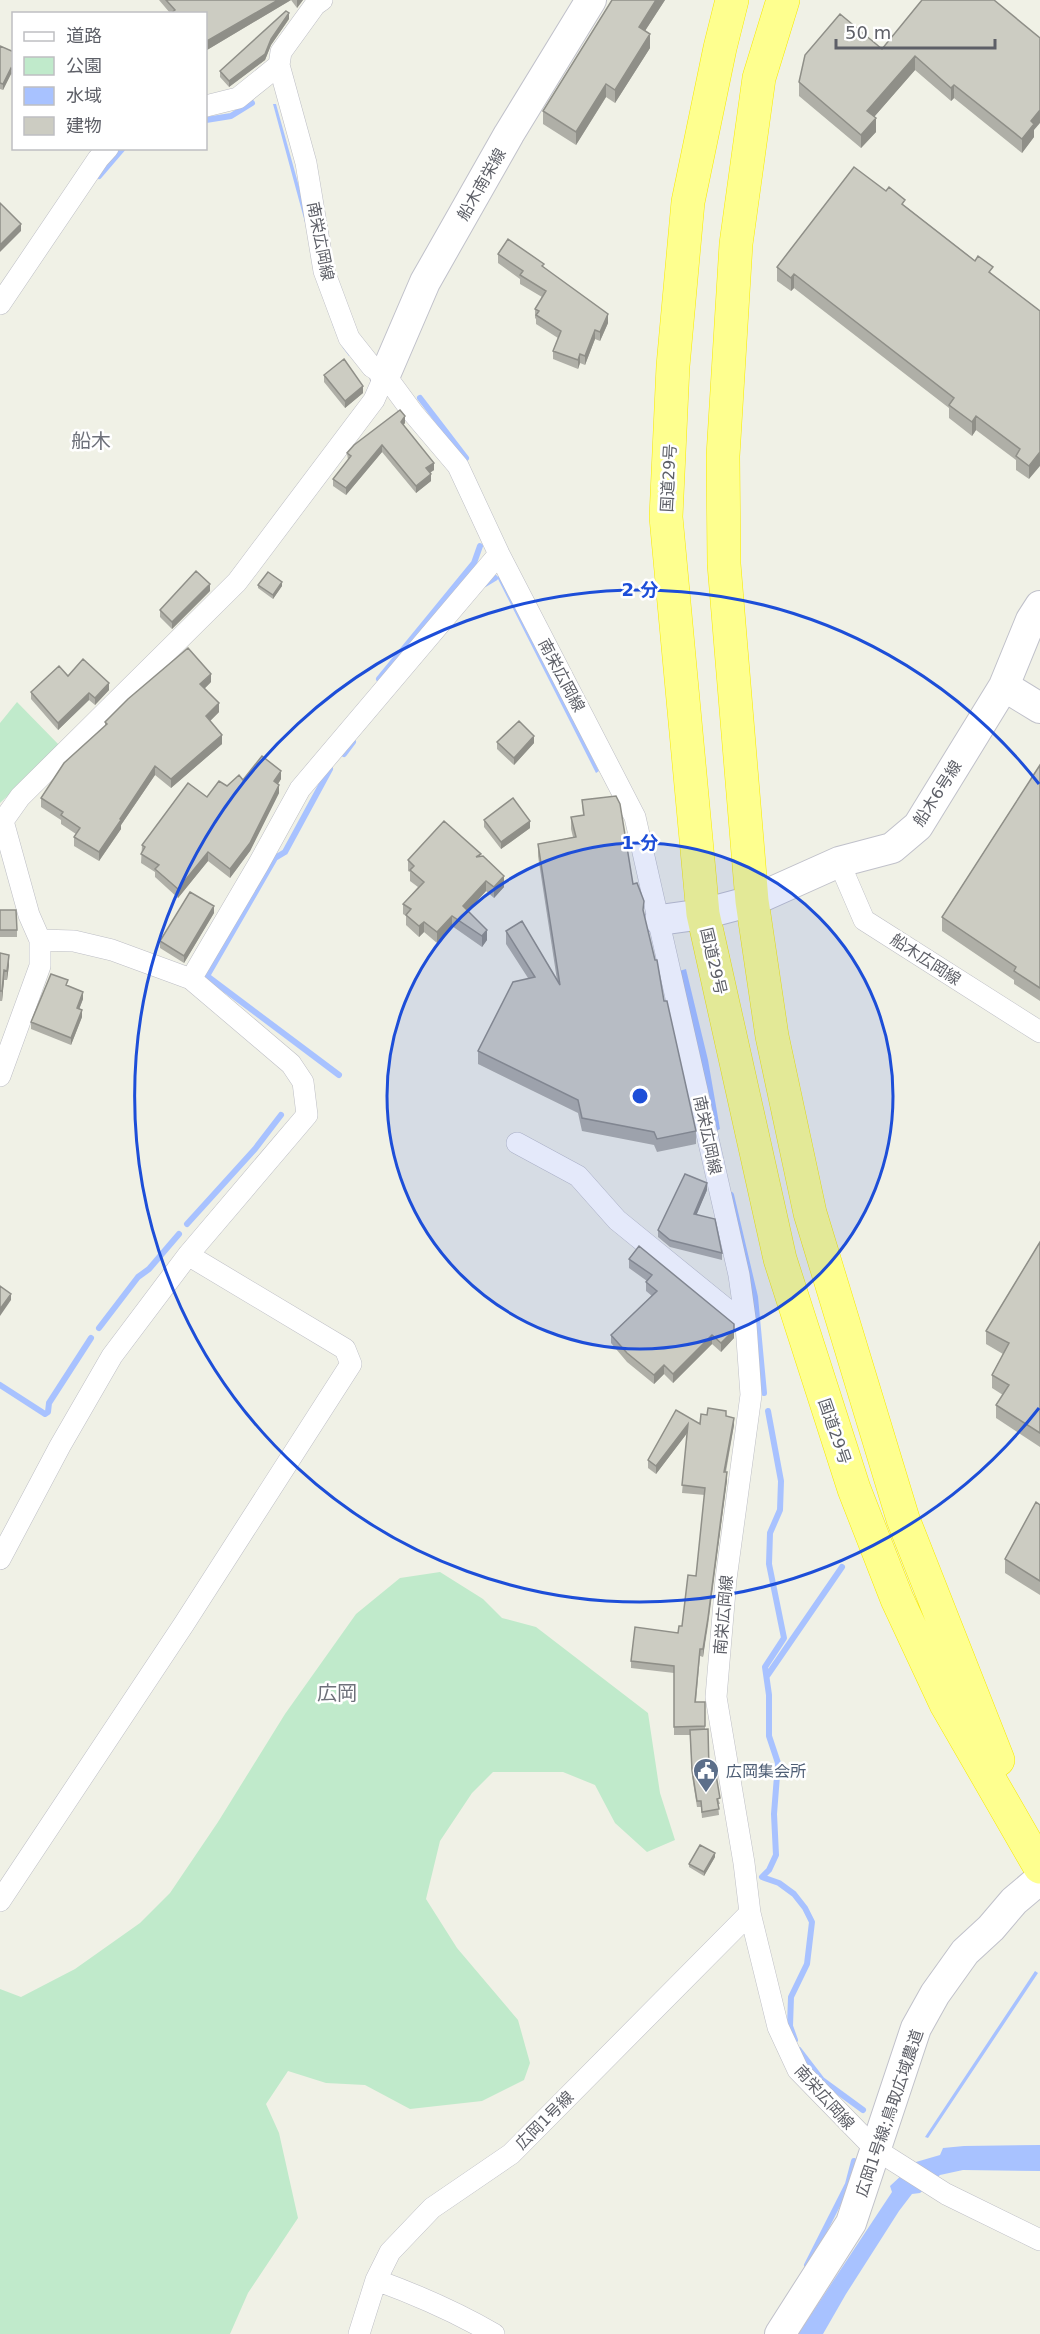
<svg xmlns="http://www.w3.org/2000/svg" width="1040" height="2334" viewBox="0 0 1040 2334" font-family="'DejaVu Sans','Noto Sans JP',sans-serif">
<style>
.green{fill:#c0eacb}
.water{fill:#a8c2ff}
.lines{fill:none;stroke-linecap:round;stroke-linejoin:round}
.stream{stroke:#a8c2ff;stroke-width:6}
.street-casing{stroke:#bdbec5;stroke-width:22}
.secondary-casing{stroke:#c0c1ca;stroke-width:32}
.highway-casing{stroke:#f7ea00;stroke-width:34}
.street{stroke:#fff;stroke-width:21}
.secondary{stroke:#fff;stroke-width:30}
.highway{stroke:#feff8f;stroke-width:33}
.wall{fill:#afafa7}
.shaded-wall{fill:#8f8f88}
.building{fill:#ccccc2;stroke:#8f8f88;stroke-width:1.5}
.ring{fill:none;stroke:#1d4ed8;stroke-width:3}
.labels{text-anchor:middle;stroke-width:5;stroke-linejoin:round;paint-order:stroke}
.street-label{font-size:16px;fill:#5d5f67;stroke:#fff}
.service-label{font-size:16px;fill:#4e5e75;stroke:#fff;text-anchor:start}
.quarter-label{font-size:20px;fill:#6e717a;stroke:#fff}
.centre{fill:#1d4ed8;stroke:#fff;stroke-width:3}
.ring-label{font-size:18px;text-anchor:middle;font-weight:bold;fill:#1d4ed8;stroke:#fff;stroke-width:5;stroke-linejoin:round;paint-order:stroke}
</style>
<rect width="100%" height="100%" fill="#f0f1e6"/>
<!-- green -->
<path class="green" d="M 17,702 L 60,746 L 0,803 L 0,723 Z
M 440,1572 L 483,1599 L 502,1618 L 536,1627 L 648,1713 L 660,1793 L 675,1840 L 647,1852 L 615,1823 L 595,1785 L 563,1772 L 493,1772 L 472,1793 L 440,1841 L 426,1899 L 457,1948 L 518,2020 L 530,2063 L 524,2080 L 482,2101 L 410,2109 L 365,2085 L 326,2083 L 288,2071 L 266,2104 L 279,2133 L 298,2218 L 248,2293 L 230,2334 L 0,2334 L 0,1989 L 21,1997 L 75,1969 L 140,1923 L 170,1893 L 218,1822 L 285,1714 L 356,1614 L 400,1578 Z"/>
<!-- water -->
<path class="water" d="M 273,104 L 276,104 L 305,208 L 352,354 L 349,356 L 343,348 L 333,326 Z
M 501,575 L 599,771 L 596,773 L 497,577 Z
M 686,969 L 708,1060 L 720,1129 L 714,1132 L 679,971 Z
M 1035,1971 L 1038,1973 L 928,2138 L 925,2137 Z
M 1040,2145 L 1040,2171 L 963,2170 L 940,2175 L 920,2193 L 912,2194 L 899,2211 L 846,2294 L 823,2334 L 798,2334 L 892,2192 L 890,2186 L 916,2162 L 940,2155 L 943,2148 L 964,2146 Z"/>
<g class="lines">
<!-- stream -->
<path class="stream" d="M 206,120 L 231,116 L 252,103
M 99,176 L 123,148
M 420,398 L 466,458
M 485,584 L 495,578
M 379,679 L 474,563 L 480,546
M 344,754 L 353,742
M 330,769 L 285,852 L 275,858 L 207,976 L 339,1075
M 731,1195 L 755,1297 L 764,1393
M 187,1224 L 255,1149 L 281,1115
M 99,1328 L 138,1277 L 149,1269 L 179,1234
M 0,1385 L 45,1414 L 48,1412 L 49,1403 L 91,1338
M 768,1411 L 781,1481 L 780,1510 L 770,1533 L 769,1564 L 784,1638 L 765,1667 L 769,1695 L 769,1736 L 778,1763 L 774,1814 L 776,1855 L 769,1870 L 762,1877 L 779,1883 L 794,1894 L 805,1908 L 812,1922 L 807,1964 L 791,1997 L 790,2026 L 795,2040
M 767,1676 L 842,1567
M 799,2050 L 822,2080 L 863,2110
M 807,2265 L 848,2184 L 854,2161"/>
<defs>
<path id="street" d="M 322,0 L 315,5 L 281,52 L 279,65 L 306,163 L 324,271 L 349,338 L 372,367 L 385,375 L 413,413 L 458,466 L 499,554 L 635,817 L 739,1275 L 746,1325 L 751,1395 L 726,1579 L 716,1697 L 744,1863 L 750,1913 L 778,2027 L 798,2070 L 875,2149 L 946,2194 L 1040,2240
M 206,106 L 238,98 L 279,65
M 0,304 L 98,159 L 108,148
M 3,821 L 20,797 L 237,582 L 374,400 L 385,375
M 839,862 L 864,920 L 1040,1032
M 191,979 L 258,865 L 300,789 L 499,554
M 0,1076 L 40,966 L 40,940 L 29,915 L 3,821
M 517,1143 L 578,1176 L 617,1220 L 746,1325
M 0,1559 L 60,1446 L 112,1356 L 188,1255 L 307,1115 L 303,1082 L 291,1064 L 191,979 L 112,950 L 74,941 L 40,940
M 0,1901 L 184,1624 L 351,1364 L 345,1349 L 188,1255
M 376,2280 C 417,2295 456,2312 494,2334
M 359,2334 L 376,2280 L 390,2252 L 432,2208 L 511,2154 L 750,1913"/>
<path id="secondary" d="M 385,375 L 425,282 L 509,134 L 591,0
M 1040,606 L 1031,620 L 1004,686 L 1040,708
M 660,920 L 703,914 L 752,901 L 839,862 L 892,848 L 918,826 L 1004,686
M 780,2334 L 851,2223 L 916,2028 L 935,1994 L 965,1952 L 991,1928 L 1014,1901 L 1040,1879"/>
<path id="highway" d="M 732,0 L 720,48 L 688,202 L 673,366 L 666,517 L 703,914 L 780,1259 L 854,1489 L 897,1599 L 946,1704 L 1040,1867
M 783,0 L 759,78 L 736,244 L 723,456 L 724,564 L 752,901 L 772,1036 L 810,1213 L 903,1519 L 998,1760"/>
</defs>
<!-- street casing -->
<use href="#street" class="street-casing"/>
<!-- secondary casing -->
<use href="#secondary" class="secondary-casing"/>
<!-- highway casing -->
<use href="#highway" class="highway-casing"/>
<!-- street -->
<use href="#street" class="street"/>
<!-- secondary -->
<use href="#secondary" class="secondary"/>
<!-- highway -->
<use href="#highway" class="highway"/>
</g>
<!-- wall -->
<path class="wall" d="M 159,0 L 303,0 L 297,8 L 291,0 L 207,50 L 206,46 L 206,14 L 170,13 Z
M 612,0 L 665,0 L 645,31 L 650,48 L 615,103 L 606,97 L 576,145 L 543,124 L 543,111 Z
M 922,0 L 1034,130 L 1034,137 L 1022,153 L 954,98 L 951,101 L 915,70 L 874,117 L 876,132 L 861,148 L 799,96 L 799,82 L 882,49 Z
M 289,19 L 271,45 L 265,60 L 229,87 L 220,77 L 220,71 Z
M 0,46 L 14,52 L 14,76 L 11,74 L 3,90 L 0,89 Z
M 905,206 L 1040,311 L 1029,479 L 1016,470 L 1016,460 L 976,430 L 972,436 L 949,418 L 949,408 L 794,288 L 791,291 L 777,281 L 777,267 Z
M 498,254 L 544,267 L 608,323 L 600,341 L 595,339 L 585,365 L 580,363 L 578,369 L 553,359 L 553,351 L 558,338 L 536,324 L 536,319 L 535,318 L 535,309 L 542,297 L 520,284 L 520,279 L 498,263 Z
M 324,375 L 363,393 L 345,408 L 324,382 Z
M 405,423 L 403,425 L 434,470 L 430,473 L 431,481 L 416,493 L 382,452 L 346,495 L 333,486 L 333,479 L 348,460 L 347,453 Z
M 258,585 L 282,586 L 273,599 L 258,588 Z
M 210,591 L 172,629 L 160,617 L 160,610 Z
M 68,676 L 109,690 L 95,705 L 89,700 L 58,730 L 31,699 L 31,692 Z
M 211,682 L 204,689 L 219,712 L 210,721 L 222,744 L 171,788 L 155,775 L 121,825 L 121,829 L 99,861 L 74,846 L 74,837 L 76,834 L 61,824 L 61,820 L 41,807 L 41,798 L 105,726 L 105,722 Z
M 497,742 L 534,743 L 514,765 L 497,749 Z
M 1040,765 L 1040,1001 L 1014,984 L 1014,980 L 942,931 L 942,917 Z
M 281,779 L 278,784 L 279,793 L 250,851 L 230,878 L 208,861 L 178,898 L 155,877 L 155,872 L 141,863 L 142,845 L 207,797 L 227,786 L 243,780 Z
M 582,800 L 633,884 L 644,914 L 664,1001 L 696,1131 L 696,1144 L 657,1152 L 654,1145 L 582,1131 L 578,1113 L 478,1064 L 478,1051 L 528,978 L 506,944 L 506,931 L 557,980 L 538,856 L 538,844 L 573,837 L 571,829 L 571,817 L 583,815 Z
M 484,820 L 530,828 L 501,849 L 484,827 Z
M 481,856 L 504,887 L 494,898 L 486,891 L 468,911 L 487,940 L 482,947 L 452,926 L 437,943 L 424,932 L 419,937 L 406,925 L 406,916 L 403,914 L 403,904 L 418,887 L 410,881 L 410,872 L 408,871 L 408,860 Z
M 0,910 L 17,930 L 17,937 L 0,937 Z
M 214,913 L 184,963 L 160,948 L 160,941 Z
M 0,953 L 9,965 L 7,980 L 4,980 L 2,1001 L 0,1001 Z
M 68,986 L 83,999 L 79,1009 L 82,1017 L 71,1045 L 31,1029 L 31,1022 Z
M 707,1190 L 696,1215 L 722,1253 L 722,1260 L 670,1247 L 658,1237 L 658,1230 Z
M 1040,1242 L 1040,1447 L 996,1418 L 996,1405 L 1003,1395 L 992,1388 L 992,1375 L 1003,1354 L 986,1344 L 986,1331 Z
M 639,1246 L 734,1338 L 721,1352 L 712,1344 L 673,1383 L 664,1374 L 654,1384 L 627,1362 L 611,1343 L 611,1335 L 652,1296 L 646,1291 L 646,1282 L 647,1281 L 629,1268 L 629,1259 Z
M 726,1416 L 734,1425 L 726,1472 L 727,1480 L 708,1626 L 703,1657 L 700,1656 L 696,1702 L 705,1702 L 705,1730 L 709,1770 L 720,1804 L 718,1804 L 719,1815 L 702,1818 L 701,1807 L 697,1807 L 692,1776 L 690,1735 L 674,1735 L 674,1673 L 631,1668 L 631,1661 L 678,1633 L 682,1626 L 696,1576 L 705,1495 L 682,1493 L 687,1433 L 656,1474 L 648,1468 L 648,1460 L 700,1424 Z
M 1040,1505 L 1040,1595 L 1005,1573 L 1005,1559 Z
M 715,1857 L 704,1876 L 689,1867 L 689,1864 Z"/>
<!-- shaded-wall -->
<path class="shaded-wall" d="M 278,0 L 291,0 L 207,50 L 207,41 Z
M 297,0 L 303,0 L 297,8 Z
M 656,0 L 665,0 L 639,40 L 639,27 Z
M 289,13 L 289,19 L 271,45 L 265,60 L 229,87 L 229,81 L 271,39 Z
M 650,34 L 650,48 L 615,103 L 615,90 Z
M 915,56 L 915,70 L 867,125 L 867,111 Z
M 11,68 L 11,74 L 3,90 L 3,84 Z
M 606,84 L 606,97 L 576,145 L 576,132 Z
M 954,85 L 954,98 L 951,101 L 951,88 Z
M 1040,110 L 1040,123 L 1034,130 L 1034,137 L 1022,153 L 1022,139 L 1031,121 Z
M 876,118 L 876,132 L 861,148 L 861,135 Z
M 21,224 L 21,231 L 0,252 L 0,245 Z
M 794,274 L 794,288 L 791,291 L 791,278 Z
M 608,314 L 608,323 L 600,341 L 600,332 Z
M 595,330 L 595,339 L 585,365 L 585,356 Z
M 580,354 L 580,363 L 578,369 L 578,360 Z
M 363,386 L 363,393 L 345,408 L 345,401 Z
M 405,416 L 405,423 L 401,429 L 401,422 Z
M 976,416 L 976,430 L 972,436 L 972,422 Z
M 382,445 L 382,452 L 346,495 L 346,488 Z
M 1040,452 L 1040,466 L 1029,479 L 1029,466 Z
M 434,463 L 434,470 L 426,475 L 426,468 Z
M 431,474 L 431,481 L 416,493 L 416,486 Z
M 282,582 L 282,586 L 273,599 L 273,595 Z
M 210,584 L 210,591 L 172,629 L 172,622 Z
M 211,674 L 211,682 L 200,693 L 200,684 Z
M 109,683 L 109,690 L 95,705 L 95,698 Z
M 89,693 L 89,700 L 58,730 L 58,723 Z
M 219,703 L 219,712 L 206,725 L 206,716 Z
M 222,735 L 222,744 L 171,788 L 171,779 Z
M 534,736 L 534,743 L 514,765 L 514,758 Z
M 155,766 L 155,775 L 121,825 L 121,829 L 99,861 L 99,852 L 120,819 Z
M 281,771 L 281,779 L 274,790 L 274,781 Z
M 279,785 L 279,793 L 250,851 L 230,878 L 230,869 Z
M 530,821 L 530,828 L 501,849 L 501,842 Z
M 208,852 L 208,861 L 178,898 L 178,889 Z
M 504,876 L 504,887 L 494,898 L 494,887 Z
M 486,881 L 486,891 L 463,916 L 463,906 Z
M 214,906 L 214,913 L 184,963 L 184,956 Z
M 452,916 L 452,926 L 437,943 L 437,932 Z
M 424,922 L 424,932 L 419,937 L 419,926 Z
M 487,930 L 487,940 L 482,947 L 482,936 Z
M 9,955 L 9,965 L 7,980 L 7,971 Z
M 4,970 L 4,980 L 2,1001 L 2,991 Z
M 83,992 L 83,999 L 77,1015 L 77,1008 Z
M 82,1010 L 82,1017 L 71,1045 L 71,1038 Z
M 707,1183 L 707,1190 L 694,1221 L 694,1214 Z
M 11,1294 L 11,1300 L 0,1316 L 0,1309 Z
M 734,1330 L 734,1338 L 721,1352 L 721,1343 Z
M 712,1335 L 712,1344 L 673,1383 L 673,1374 Z
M 664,1365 L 664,1374 L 654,1384 L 654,1375 Z
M 734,1418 L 734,1425 L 724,1479 L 724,1472 Z
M 688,1424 L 688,1432 L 656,1474 L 656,1466 Z
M 727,1472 L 727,1480 L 703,1657 L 703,1649 Z
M 715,1853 L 715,1857 L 704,1876 L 704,1872 Z"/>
<!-- building -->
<path class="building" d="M 166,0 L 278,0 L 207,41 L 206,38 L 206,14 L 170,14 L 175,10 Z
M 612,0 L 656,0 L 639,27 L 650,34 L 615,90 L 606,84 L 576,132 L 543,111 Z
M 922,0 L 994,0 L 1040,38 L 1040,110 L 1031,121 L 1034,124 L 1022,139 L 954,85 L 951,88 L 915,56 L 867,111 L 876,118 L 861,135 L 799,82 L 805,55 L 840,14 L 882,49 Z
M 286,11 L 289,13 L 271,39 L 265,54 L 229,81 L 220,71 Z
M 0,46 L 14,52 L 14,71 L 11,68 L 3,84 L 0,83 Z
M 854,167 L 886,191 L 889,187 L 905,200 L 902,204 L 975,261 L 978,256 L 993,267 L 989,272 L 1040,311 L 1040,452 L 1029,466 L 1016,456 L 1020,449 L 976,416 L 972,422 L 949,405 L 954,398 L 794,274 L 791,278 L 777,267 Z
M 0,203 L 21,224 L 0,245 Z
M 508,239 L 544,264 L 542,266 L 608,314 L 600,332 L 595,330 L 585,356 L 580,354 L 578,360 L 553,351 L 561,331 L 536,315 L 539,311 L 535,309 L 546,291 L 520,275 L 523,271 L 498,254 Z
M 344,359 L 363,386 L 345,401 L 324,375 Z
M 400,410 L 405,416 L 401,422 L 434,463 L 426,468 L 431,474 L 416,486 L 382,445 L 346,488 L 333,479 L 351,456 L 347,453 L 354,445 Z
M 196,571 L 210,584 L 172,622 L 160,610 Z
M 268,572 L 282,582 L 273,595 L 258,585 Z
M 188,648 L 211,674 L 200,684 L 219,703 L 206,716 L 222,735 L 171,779 L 155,766 L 120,819 L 121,820 L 99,852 L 74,837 L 80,828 L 61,815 L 63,812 L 41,798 L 64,763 L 107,724 L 105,722 L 128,699 Z
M 83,659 L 109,683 L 95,698 L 89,693 L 58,723 L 31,692 L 59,666 L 68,676 Z
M 519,721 L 534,736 L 514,758 L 497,742 Z
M 262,756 L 281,771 L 274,781 L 279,785 L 250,843 L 230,869 L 208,852 L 178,889 L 155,869 L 159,865 L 141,854 L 145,847 L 142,845 L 188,783 L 207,797 L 219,781 L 227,786 L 239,775 L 243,780 Z
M 1040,765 L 1040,988 L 1014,971 L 1016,967 L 942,917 Z
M 616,796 L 620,804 L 633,884 L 637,883 L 644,901 L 643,910 L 655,960 L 657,960 L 664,1001 L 667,1001 L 696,1131 L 657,1139 L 654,1132 L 582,1118 L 578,1100 L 478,1051 L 513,982 L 535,977 L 506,931 L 522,921 L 560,985 L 538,844 L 576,837 L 571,817 L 584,815 L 582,800 Z
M 513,798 L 530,821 L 501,842 L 484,820 Z
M 444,821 L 481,854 L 476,857 L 483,856 L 504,876 L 494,887 L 486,881 L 463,906 L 487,930 L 482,936 L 452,916 L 437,932 L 424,922 L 419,926 L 406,915 L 411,909 L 403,904 L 424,882 L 410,870 L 414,866 L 408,860 Z
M 190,892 L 214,906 L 184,956 L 160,941 Z
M 0,910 L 16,910 L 17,930 L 0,930 Z
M 0,953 L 9,955 L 7,971 L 4,970 L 2,991 L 0,991 Z
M 51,974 L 68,980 L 66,985 L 83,992 L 77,1008 L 82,1010 L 71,1038 L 31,1022 Z
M 685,1174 L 707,1183 L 694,1214 L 715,1219 L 722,1253 L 670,1240 L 658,1230 Z
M 1040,1242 L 1040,1433 L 996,1405 L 1009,1385 L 992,1375 L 1009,1343 L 986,1331 Z
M 639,1246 L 734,1324 L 734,1330 L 721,1343 L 712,1335 L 673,1374 L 664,1365 L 654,1375 L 627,1353 L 611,1335 L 657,1291 L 646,1282 L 652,1275 L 629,1259 Z
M 0,1286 L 11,1294 L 0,1309 Z
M 708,1408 L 726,1411 L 726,1416 L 734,1418 L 724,1472 L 727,1472 L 708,1618 L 703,1649 L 700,1649 L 695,1702 L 705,1702 L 705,1726 L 674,1727 L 674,1666 L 631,1661 L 635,1627 L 678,1633 L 679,1626 L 682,1626 L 688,1575 L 696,1576 L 705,1488 L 682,1485 L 688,1424 L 656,1466 L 648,1460 L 676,1410 L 700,1424 L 701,1414 L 707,1415 Z
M 1036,1502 L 1040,1505 L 1040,1581 L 1005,1559 Z
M 708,1729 L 709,1770 L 715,1769 L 720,1798 L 717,1799 L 719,1809 L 702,1812 L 701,1801 L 697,1801 L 692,1770 L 690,1730 Z
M 700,1845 L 715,1853 L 704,1872 L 689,1864 Z"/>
<!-- distance rings -->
<circle cx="640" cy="1096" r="253" fill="#1d4ed8" fill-opacity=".12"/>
<g class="ring">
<circle cx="640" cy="1096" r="253"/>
<path d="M1039 1408A506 506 0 1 1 1039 784"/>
</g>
<!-- icons -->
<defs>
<symbol id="civic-pin" viewBox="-11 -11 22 30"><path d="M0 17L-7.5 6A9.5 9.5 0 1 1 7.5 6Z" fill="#5c6f8a" stroke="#fff"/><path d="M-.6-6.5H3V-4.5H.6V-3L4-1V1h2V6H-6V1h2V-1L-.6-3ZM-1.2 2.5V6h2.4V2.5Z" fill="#fff"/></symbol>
</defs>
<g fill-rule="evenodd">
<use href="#civic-pin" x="691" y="1756" width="30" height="40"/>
</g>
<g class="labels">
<!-- street labels -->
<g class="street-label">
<text transform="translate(481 184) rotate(-60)" y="6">船木南栄線</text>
<text transform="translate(321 241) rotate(79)" y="6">南栄広岡線</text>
<text transform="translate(668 478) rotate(-87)" y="6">国道29号</text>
<text transform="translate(562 675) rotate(62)" y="6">南栄広岡線</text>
<text transform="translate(937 793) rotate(-57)" y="6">船木6号線</text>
<text transform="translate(926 959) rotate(33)" y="6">船木広岡線</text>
<text transform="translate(714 961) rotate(77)" y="6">国道29号</text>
<text transform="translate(708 1135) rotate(78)" y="6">南栄広岡線</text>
<text transform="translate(835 1431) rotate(71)" y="6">国道29号</text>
<text transform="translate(723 1615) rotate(-85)" y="6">南栄広岡線</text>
<text transform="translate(825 2097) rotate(48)" y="6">南栄広岡線</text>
<text transform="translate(889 2113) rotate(-71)" y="6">広岡1号線;鳥取広域農道</text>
<text transform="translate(544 2120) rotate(-45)" y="6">広岡1号線</text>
</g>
<!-- service labels -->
<g class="service-label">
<text x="726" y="1777">広岡集会所</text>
</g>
<!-- quarter labels -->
<g class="quarter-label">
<text x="91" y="448">船木</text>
<text x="337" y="1700">広岡</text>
</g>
</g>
<circle cx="640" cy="1096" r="9" class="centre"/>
<g class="ring-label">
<text x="640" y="596">2 分</text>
<text x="640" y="849">1 分</text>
</g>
<!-- legend -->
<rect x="12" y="12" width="195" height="138" fill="#ffffff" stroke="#bebfc2" stroke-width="1.5"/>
<rect x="24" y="32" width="30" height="9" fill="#ffffff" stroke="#bebfc2" stroke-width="1.5"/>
<text x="66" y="42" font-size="18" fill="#5d5f67">道路</text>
<rect x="24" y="57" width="30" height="18" fill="#c0eacb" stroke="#bebfc2" stroke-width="1.5"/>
<text x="66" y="72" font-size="18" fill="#5d5f67">公園</text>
<rect x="24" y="87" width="30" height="18" fill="#a8c2ff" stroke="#bebfc2" stroke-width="1.5"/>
<text x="66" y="102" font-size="18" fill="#5d5f67">水域</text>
<rect x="24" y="117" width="30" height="18" fill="#ccccc2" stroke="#bebfc2" stroke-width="1.5"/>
<text x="66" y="132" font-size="18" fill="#5d5f67">建物</text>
<!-- scale -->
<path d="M836 39v9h159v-9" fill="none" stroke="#5d5f67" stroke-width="3"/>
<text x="845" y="39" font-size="18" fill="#5d5f67" stroke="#ffffff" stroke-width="4.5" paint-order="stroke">50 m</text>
</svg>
